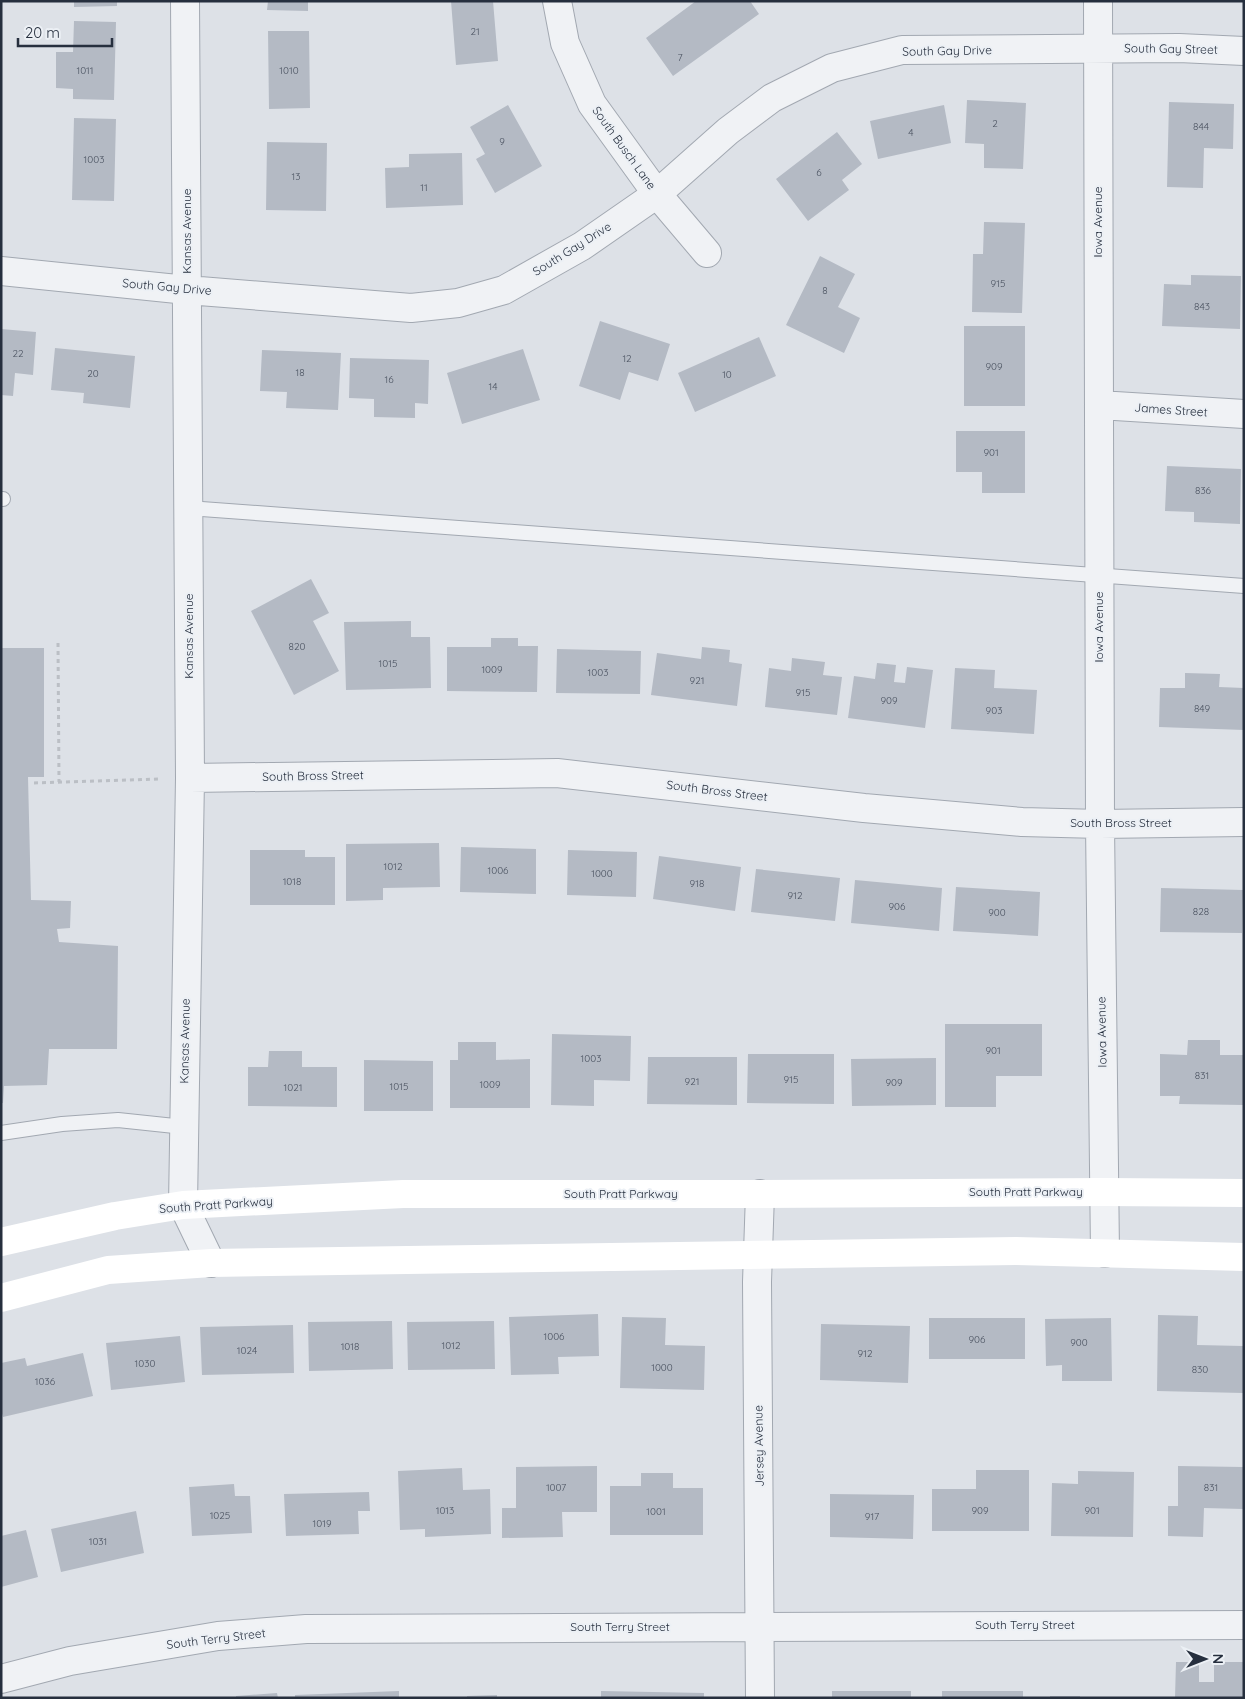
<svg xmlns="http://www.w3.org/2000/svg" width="1245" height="1699" viewBox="0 0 1245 1699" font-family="Quicksand,sans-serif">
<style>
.building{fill:#b4bac4}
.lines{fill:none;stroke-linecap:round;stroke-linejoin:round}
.lane-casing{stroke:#a2a8b1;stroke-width:16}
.street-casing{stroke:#a2a8b1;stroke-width:30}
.path{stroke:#bbbfc5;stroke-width:3;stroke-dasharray:4 4;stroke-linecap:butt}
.lane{stroke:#f0f2f5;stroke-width:14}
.street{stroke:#f0f2f5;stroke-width:28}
.secondary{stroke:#fff;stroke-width:28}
.labels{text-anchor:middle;stroke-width:4;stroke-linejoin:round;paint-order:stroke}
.number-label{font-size:10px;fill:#4a5260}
.street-label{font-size:12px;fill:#262f3e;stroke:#ecf0f5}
</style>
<rect width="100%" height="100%" fill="#dde1e7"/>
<!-- building -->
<path class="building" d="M 74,1 L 117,1 L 117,6 L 74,7 Z
M 268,1 L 308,1 L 308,11 L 267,10 Z
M 451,1 L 493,1 L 498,61 L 456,65 Z
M 696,1 L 750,1 L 759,14 L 673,76 L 646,38 Z
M 74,21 L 116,22 L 114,100 L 73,99 L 73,89 L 56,88 L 56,52 L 73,52 Z
M 268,31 L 309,31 L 310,108 L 269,109 Z
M 967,100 L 1026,103 L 1023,169 L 984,168 L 984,144 L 965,143 Z
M 1169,102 L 1234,104 L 1233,149 L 1204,148 L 1203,188 L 1167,187 Z
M 508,105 L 542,166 L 495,193 L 476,159 L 485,154 L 470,127 Z
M 944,105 L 951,143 L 878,159 L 870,121 Z
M 74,118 L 116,119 L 114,201 L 72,200 Z
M 837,132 L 862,164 L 842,180 L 849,190 L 808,221 L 776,179 Z
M 267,142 L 327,143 L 326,211 L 266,210 Z
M 462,153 L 463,205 L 386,208 L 385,168 L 409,167 L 409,154 Z
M 984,222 L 1025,223 L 1022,313 L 972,312 L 973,254 L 983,254 Z
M 820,256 L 855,274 L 838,307 L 860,318 L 844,353 L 786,325 Z
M 1191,275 L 1241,276 L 1240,329 L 1162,326 L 1164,284 L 1191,285 Z
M 600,321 L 670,344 L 658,381 L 629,372 L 620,400 L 579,386 Z
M 964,326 L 1025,326 L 1025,406 L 964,406 Z
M 1,329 L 36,332 L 33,375 L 15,373 L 13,396 L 1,395 Z
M 759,337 L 776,376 L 695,412 L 678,373 Z
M 55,348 L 135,356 L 130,408 L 83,403 L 84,393 L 51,390 Z
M 523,349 L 540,400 L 462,424 L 447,373 Z
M 262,350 L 341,353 L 338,410 L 286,408 L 287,392 L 260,391 Z
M 350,358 L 429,360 L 428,404 L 415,403 L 415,418 L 374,417 L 374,399 L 349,398 Z
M 956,431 L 1025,431 L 1025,493 L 982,493 L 982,472 L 956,472 Z
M 1167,466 L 1241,469 L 1240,524 L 1194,522 L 1194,512 L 1165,511 Z
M 311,579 L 329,613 L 313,621 L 339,671 L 294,695 L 251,611 Z
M 411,621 L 411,637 L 430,637 L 431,688 L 346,690 L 344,622 Z
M 491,638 L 518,638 L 518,646 L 538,646 L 537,692 L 447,691 L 447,647 L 491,647 Z
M 702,647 L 730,650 L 729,662 L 742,664 L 737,706 L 651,695 L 657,653 L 701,659 Z
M 1,648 L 44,648 L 44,777 L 28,777 L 31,900 L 71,901 L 70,928 L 57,929 L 59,942 L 118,946 L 117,1049 L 49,1049 L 47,1085 L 4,1086 L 3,1103 L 1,1103 Z
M 557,649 L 641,651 L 640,694 L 556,693 Z
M 792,658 L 825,662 L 823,675 L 842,677 L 837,715 L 765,707 L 769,668 L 791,671 Z
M 877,663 L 896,665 L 894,682 L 905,683 L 907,667 L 933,670 L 925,728 L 848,718 L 854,676 L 875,679 Z
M 955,668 L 995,670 L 994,688 L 1037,690 L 1034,734 L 951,729 Z
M 1185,673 L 1220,674 L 1219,687 L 1244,688 L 1244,730 L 1159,727 L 1160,688 L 1185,688 Z
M 439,843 L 440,887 L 383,888 L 383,900 L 346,901 L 346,844 Z
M 461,847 L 536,849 L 536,894 L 460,892 Z
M 250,850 L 305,850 L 305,857 L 335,857 L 335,905 L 250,905 Z
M 568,850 L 637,852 L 636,897 L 567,895 Z
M 659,856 L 741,867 L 735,911 L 653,899 Z
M 756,869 L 840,878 L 835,921 L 751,912 Z
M 855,880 L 942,888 L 939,931 L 851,923 Z
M 956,887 L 1040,892 L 1038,936 L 953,931 Z
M 1161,888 L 1243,890 L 1242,933 L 1160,932 Z
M 945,1024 L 1042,1024 L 1042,1076 L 996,1076 L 996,1107 L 945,1107 Z
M 552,1034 L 631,1036 L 630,1081 L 594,1080 L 594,1106 L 551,1105 Z
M 1188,1040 L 1220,1040 L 1220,1055 L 1244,1055 L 1244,1105 L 1179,1104 L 1180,1096 L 1160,1096 L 1160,1054 L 1187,1055 Z
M 458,1042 L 496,1042 L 496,1060 L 530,1059 L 530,1108 L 450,1108 L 450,1060 L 458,1060 Z
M 269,1051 L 302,1051 L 302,1067 L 337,1067 L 337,1107 L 248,1106 L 248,1067 L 268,1067 Z
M 748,1054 L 834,1054 L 834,1104 L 747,1103 Z
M 648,1057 L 737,1057 L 737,1105 L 647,1104 Z
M 936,1058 L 936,1105 L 852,1106 L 851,1059 Z
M 364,1060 L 433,1061 L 433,1111 L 364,1111 Z
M 598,1314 L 599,1356 L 558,1357 L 559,1374 L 511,1375 L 509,1317 Z
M 1158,1315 L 1198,1316 L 1197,1345 L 1243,1346 L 1243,1393 L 1157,1391 Z
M 622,1317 L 666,1318 L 665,1345 L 705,1346 L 704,1390 L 620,1388 Z
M 929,1318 L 1025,1318 L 1025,1359 L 929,1359 Z
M 1111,1318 L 1112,1381 L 1062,1381 L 1062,1365 L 1046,1366 L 1045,1319 Z
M 392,1321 L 393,1369 L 309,1371 L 308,1322 Z
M 494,1321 L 495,1369 L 408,1370 L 407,1322 Z
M 821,1324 L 910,1326 L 908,1383 L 820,1380 Z
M 293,1325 L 294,1373 L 202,1375 L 200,1327 Z
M 180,1336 L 185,1382 L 111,1390 L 106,1343 Z
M 83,1353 L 93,1396 L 3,1417 L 1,1410 L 1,1363 L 25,1358 L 27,1366 Z
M 597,1466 L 597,1512 L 562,1512 L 563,1537 L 502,1538 L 502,1508 L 516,1508 L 516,1467 Z
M 1178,1466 L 1243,1467 L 1243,1509 L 1204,1508 L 1203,1537 L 1168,1536 L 1168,1506 L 1178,1506 Z
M 462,1468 L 463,1490 L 490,1489 L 491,1534 L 425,1537 L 425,1529 L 400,1530 L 398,1471 Z
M 976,1470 L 1029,1470 L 1029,1531 L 932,1531 L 932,1489 L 976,1489 Z
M 1078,1471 L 1134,1472 L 1133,1537 L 1051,1536 L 1052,1483 L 1078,1484 Z
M 641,1473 L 673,1473 L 673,1488 L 703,1488 L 703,1535 L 610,1535 L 610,1486 L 641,1486 Z
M 234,1484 L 235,1496 L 250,1496 L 252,1533 L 192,1536 L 189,1487 Z
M 369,1492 L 370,1511 L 358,1511 L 359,1534 L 286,1536 L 284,1494 Z
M 830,1494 L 914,1495 L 913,1539 L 830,1537 Z
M 136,1511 L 144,1553 L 61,1572 L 51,1529 Z
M 26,1530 L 38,1577 L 1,1587 L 1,1536 Z
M 1176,1662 L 1199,1662 L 1199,1682 L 1214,1682 L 1214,1662 L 1244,1662 L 1244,1698 L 1175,1698 Z
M 399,1691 L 399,1698 L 295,1698 L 295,1695 Z
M 601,1691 L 704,1693 L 704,1698 L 601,1698 Z
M 832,1691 L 911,1691 L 911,1698 L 832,1698 Z
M 942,1691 L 1023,1691 L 1023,1698 L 942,1698 Z
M 277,1693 L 278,1698 L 236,1698 L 236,1696 Z
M 497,1695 L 497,1698 L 467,1698 L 467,1696 Z
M 1050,1696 L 1080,1696 L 1080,1698 L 1050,1698 Z"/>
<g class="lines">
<defs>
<path id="lane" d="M 1,499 L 3,499
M 188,508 L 1244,586
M 1,1133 L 62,1124 L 118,1120 L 184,1127"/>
<path id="street" d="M 185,1 L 190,778 L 183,1205 L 211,1263
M 557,1 L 565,43 L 592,104 L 657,194 L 707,253
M 1098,1 L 1100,824 L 1105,1253
M 1,271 L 187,290 L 411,308 L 458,303 L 504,290 L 582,246 L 657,194 L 728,131 L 772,98 L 832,68 L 902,50 L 1179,48 L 1244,51
M 1099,405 L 1244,414
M 190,778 L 557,773 L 864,808 L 1022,822 L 1100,824 L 1244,822
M 760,1194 L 757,1282 L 760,1698
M 1,1679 L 70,1661 L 218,1636 L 306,1629 L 1244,1625"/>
</defs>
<!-- lane casing -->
<use href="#lane" class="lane-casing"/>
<!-- street casing -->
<use href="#street" class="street-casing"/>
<!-- path -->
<path class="path" d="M 58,643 L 59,782
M 34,783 L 161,779"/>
<!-- lane -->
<use href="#lane" class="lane"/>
<!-- street -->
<use href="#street" class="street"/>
<!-- secondary -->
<path class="secondary" d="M 1,1242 L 115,1216 L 183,1205 L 403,1194 L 760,1194 L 1104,1192 L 1244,1193
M 1,1298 L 108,1270 L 211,1263 L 1016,1251 L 1244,1257"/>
</g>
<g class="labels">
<!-- number labels -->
<g class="number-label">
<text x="475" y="35">21</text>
<text x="680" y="61">7</text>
<text x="85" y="74">1011</text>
<text x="289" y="74">1010</text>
<text x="995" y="127">2</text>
<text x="1201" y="130">844</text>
<text x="911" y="136">4</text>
<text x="502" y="145">9</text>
<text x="94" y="163">1003</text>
<text x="819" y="176">6</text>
<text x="296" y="180">13</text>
<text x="424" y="191">11</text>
<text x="998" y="287">915</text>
<text x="825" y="294">8</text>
<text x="1202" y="310">843</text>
<text x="18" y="357">22</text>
<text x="627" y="362">12</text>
<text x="994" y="370">909</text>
<text x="300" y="376">18</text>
<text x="93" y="377">20</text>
<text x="727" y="378">10</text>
<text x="389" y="383">16</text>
<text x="493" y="390">14</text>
<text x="991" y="456">901</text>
<text x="1203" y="494">836</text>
<text x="297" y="650">820</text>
<text x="388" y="667">1015</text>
<text x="492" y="673">1009</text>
<text x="598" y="676">1003</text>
<text x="697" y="684">921</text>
<text x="803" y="696">915</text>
<text x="889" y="704">909</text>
<text x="1202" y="712">849</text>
<text x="994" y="714">903</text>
<text x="393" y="870">1012</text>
<text x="498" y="874">1006</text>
<text x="602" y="877">1000</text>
<text x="292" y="885">1018</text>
<text x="697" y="887">918</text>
<text x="795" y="899">912</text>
<text x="897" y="910">906</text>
<text x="1201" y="915">828</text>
<text x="997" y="916">900</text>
<text x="993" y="1054">901</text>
<text x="591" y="1062">1003</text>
<text x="1202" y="1079">831</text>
<text x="791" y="1083">915</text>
<text x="692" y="1085">921</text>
<text x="894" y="1086">909</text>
<text x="490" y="1088">1009</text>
<text x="399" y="1090">1015</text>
<text x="293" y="1091">1021</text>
<text x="554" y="1340">1006</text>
<text x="977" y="1343">906</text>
<text x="1079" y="1346">900</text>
<text x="451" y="1349">1012</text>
<text x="350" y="1350">1018</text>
<text x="247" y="1354">1024</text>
<text x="865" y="1357">912</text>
<text x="145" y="1367">1030</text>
<text x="662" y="1371">1000</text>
<text x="1200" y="1373">830</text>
<text x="45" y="1385">1036</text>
<text x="556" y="1491">1007</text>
<text x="1211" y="1491">831</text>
<text x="445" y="1514">1013</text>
<text x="980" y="1514">909</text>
<text x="1092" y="1514">901</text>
<text x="656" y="1515">1001</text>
<text x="220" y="1519">1025</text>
<text x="872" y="1520">917</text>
<text x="322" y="1527">1019</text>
<text x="98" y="1545">1031</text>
</g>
<!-- street labels -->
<g class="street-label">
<text transform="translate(1171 49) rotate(1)" y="4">South Gay Street</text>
<text transform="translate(947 51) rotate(-1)" y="4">South Gay Drive</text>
<text transform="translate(624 148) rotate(54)" y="4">South Busch Lane</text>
<text transform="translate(1098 222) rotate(-90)" y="4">Iowa Avenue</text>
<text transform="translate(187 231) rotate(-90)" y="4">Kansas Avenue</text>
<text transform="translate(572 249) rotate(-32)" y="4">South Gay Drive</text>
<text transform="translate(167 287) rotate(5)" y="4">South Gay Drive</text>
<text transform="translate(1171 410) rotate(4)" y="4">James Street</text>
<text transform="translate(1099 627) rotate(-90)" y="4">Iowa Avenue</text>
<text transform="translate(189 636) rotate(-90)" y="4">Kansas Avenue</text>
<text transform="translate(313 776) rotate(-1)" y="4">South Bross Street</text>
<text transform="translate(717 791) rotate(7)" y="4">South Bross Street</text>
<text x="1121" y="827">South Bross Street</text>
<text transform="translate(1102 1032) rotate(-91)" y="4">Iowa Avenue</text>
<text transform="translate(185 1041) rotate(-89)" y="4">Kansas Avenue</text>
<text x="1026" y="1196">South Pratt Parkway</text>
<text x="621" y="1198">South Pratt Parkway</text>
<text transform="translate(216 1205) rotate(-4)" y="4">South Pratt Parkway</text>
<text transform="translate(759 1446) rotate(-91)" y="4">Jersey Avenue</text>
<text x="1025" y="1629">South Terry Street</text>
<text x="620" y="1631">South Terry Street</text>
<text transform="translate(216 1639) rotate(-7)" y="4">South Terry Street</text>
</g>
</g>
<!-- border -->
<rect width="1245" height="1699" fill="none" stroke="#262f3e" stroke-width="5"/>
<!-- north arrow -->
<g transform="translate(1205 1659) rotate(90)" stroke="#ecf0f5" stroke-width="4" paint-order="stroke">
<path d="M0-4L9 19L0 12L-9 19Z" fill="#262f3e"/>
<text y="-8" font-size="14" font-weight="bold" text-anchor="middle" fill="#262f3e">N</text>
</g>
<!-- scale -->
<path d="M18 38v8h94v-8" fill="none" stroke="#262f3e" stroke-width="2.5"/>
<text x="25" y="38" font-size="15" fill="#262f3e" stroke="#ecf0f5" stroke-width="4" paint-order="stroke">20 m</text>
</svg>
